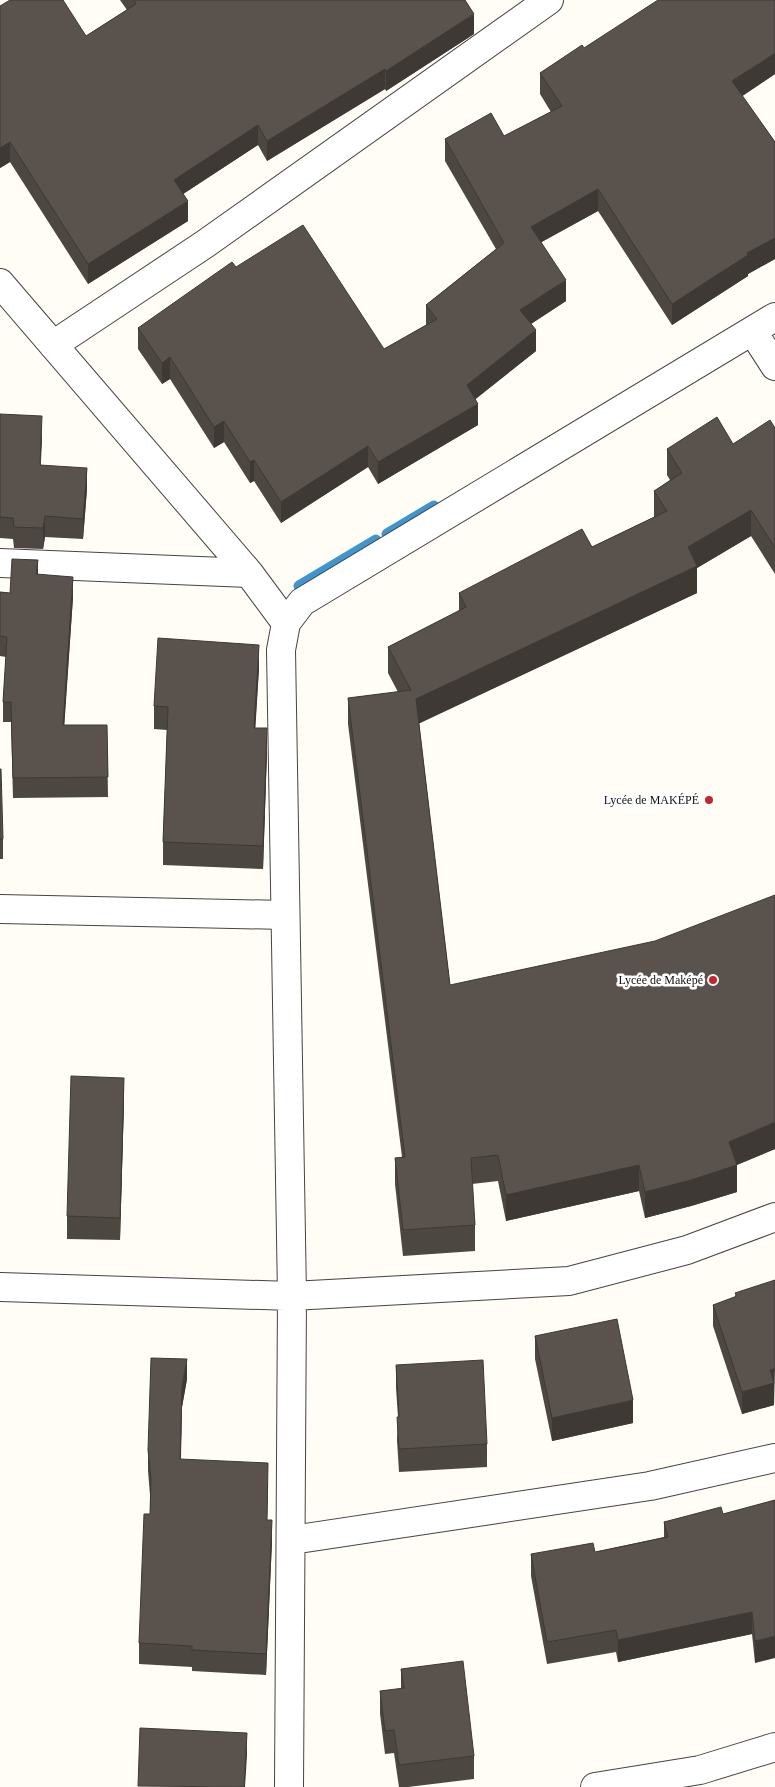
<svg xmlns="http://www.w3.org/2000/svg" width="775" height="1787" viewBox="0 0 775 1787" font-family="Georgia,serif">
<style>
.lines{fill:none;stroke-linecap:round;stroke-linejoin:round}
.stream{stroke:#3f96cf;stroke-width:11}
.minor-casing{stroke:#444;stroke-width:30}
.minor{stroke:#fff;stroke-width:28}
.wall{fill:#4d4742}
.shaded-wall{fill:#3f3936}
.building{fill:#5a524d;stroke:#3f3936}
.poi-dot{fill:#c4262e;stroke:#fff;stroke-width:2}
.labels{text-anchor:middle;stroke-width:5;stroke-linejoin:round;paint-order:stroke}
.poi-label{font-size:12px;fill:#111;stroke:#fff;text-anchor:end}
</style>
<rect width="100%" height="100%" fill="#fffdf5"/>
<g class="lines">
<!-- stream -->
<path class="stream" d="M 387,534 L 434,506
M 299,586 L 376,540"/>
<defs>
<path id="minor" d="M 0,283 L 249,573 L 286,623
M 753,332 L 775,366
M 53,345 L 205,244 L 549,0
M 0,563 L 249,573
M 0,909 L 284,915
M 0,1287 L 292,1296 L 569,1281 L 687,1250 L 775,1217
M 292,1540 L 650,1486 L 775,1458
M 289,1787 L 292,1296 L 281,650 L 286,623 L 302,602 L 775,317
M 595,1787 L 700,1770 L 775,1747"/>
</defs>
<!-- minor casing -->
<use href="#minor" class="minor-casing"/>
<!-- minor -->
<use href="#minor" class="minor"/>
</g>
<!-- wall -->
<path class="wall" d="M 120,0 L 465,0 L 474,34 L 386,91 L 385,89 L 267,161 L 258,145 L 183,194 L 188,221 L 88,284 L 10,162 L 0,168 L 0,6 L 86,36 L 127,10 Z
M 584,48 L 775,74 L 742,96 L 775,142 L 775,259 L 748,274 L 748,276 L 672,325 L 598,211 L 541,242 L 566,301 L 531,324 L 536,351 L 475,399 L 478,425 L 378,484 L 368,467 L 281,523 L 254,481 L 250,483 L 224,442 L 214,448 L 170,379 L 162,384 L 138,349 L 138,328 L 236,267 L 384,349 L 426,325 L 426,305 L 496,249 L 445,161 L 445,139 L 504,136 L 551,112 L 540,94 L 540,73 Z
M 0,414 L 42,437 L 40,465 L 87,489 L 83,539 L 45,537 L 43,549 L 14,548 L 13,539 L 0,538 Z
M 775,428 L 775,574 L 751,536 L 697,568 L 697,593 L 419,723 L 450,985 L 775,1149 L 737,1165 L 737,1192 L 691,1206 L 645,1218 L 639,1191 L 506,1221 L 498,1181 L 472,1184 L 475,1225 L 475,1251 L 403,1256 L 395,1184 L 395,1158 L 402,1157 L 348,724 L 348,698 L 398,692 L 388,673 L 388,647 L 459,611 L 459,593 L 592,547 L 654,517 L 654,491 L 670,480 L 667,475 L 667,449 L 733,444 Z
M 38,575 L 73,597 L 64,725 L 107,725 L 108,797 L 13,798 L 11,722 L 3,722 L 3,702 L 6,657 L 0,656 L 0,592 L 10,593 Z
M 259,668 L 255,728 L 267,751 L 263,869 L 163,865 L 163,842 L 167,730 L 154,729 L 154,706 Z
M 0,769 L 3,839 L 3,859 L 0,859 Z
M 124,1101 L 120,1240 L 67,1239 L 67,1216 Z
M 735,1293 L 774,1390 L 774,1405 L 742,1414 L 713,1326 L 713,1305 L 735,1297 Z
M 535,1336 L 633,1423 L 552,1441 L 535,1359 Z
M 396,1365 L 487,1444 L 487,1467 L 399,1472 L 397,1440 L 398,1417 L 396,1388 Z
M 187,1379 L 182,1407 L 181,1459 L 268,1484 L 267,1520 L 272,1541 L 266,1675 L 192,1671 L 192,1667 L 139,1664 L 139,1643 L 150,1514 L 150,1495 L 148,1471 L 148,1450 Z
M 775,1500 L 755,1663 L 752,1634 L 618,1662 L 616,1652 L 547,1664 L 531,1576 L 531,1554 L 595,1552 L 664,1537 L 664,1522 L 723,1514 Z
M 401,1669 L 474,1756 L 474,1779 L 408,1787 L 399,1787 L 394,1753 L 385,1754 L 380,1714 L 380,1691 L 401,1689 Z"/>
<!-- shaded-wall -->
<path class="shaded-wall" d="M 474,14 L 474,34 L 386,91 L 386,71 Z
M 775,53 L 775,74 L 732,103 L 732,81 Z
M 385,69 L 385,89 L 267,161 L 267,141 Z
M 258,125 L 258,145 L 174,200 L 174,180 Z
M 10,142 L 10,162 L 0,168 L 0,148 Z
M 598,189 L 598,211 L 531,248 L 531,227 Z
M 188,201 L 188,221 L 88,284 L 88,264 Z
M 775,238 L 775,259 L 748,274 L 748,276 L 672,325 L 672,304 L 747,253 Z
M 566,280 L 566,301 L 520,331 L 520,310 Z
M 536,330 L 536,351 L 467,406 L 467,385 Z
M 170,357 L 170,379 L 162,384 L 162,363 Z
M 478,404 L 478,425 L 378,484 L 378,462 Z
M 42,416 L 42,437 L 40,486 L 40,465 Z
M 224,421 L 224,442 L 214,448 L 214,427 Z
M 368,446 L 368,467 L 281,523 L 281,502 Z
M 254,460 L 254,481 L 250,483 L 250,462 Z
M 87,468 L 87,489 L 83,539 L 83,519 Z
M 751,510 L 751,536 L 697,568 L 697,593 L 416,725 L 416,699 L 688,547 Z
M 45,516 L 45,537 L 43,549 L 43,528 Z
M 38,560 L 38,580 L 36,574 Z
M 73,577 L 73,597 L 63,745 L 63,725 Z
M 259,645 L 259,668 L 254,751 L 254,728 Z
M 267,728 L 267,751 L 263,869 L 263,846 Z
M 124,1078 L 124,1101 L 120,1240 L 120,1218 Z
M 775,1122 L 775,1149 L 729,1168 L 729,1142 Z
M 639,1165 L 639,1191 L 506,1221 L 506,1195 Z
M 737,1165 L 737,1192 L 691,1206 L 645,1218 L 645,1192 Z
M 187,1359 L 187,1379 L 182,1407 L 180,1480 L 182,1386 Z
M 775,1368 L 774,1405 L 742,1414 L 742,1392 L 770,1370 Z
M 633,1400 L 633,1423 L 552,1441 L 552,1418 Z
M 272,1520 L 272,1541 L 266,1675 L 266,1654 Z
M 752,1612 L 752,1634 L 618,1662 L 618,1640 Z
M 775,1636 L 775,1658 L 755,1663 L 755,1641 Z
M 247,1733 L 247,1755 L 245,1787 L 244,1787 Z"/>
<!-- building -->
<path class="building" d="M 10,0 L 63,0 L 86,36 L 136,4 L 134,0 L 465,0 L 474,14 L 386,71 L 385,69 L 267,141 L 258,125 L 174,180 L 188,201 L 88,264 L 10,142 L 0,148 L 0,6 Z
M 658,0 L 775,0 L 775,53 L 732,81 L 775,142 L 775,238 L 747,253 L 748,255 L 672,304 L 598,189 L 531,227 L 566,280 L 520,310 L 536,330 L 467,385 L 478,404 L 378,462 L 368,446 L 281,502 L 254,460 L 250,462 L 224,421 L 214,427 L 170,357 L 162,363 L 138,328 L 232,262 L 236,267 L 303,225 L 384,349 L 437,319 L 426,305 L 504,243 L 445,139 L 491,113 L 504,136 L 562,106 L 540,73 L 582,45 L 584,48 Z
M 0,414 L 42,416 L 40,465 L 87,468 L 83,519 L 45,516 L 43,528 L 14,527 L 13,518 L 0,517 Z
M 717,417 L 733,444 L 770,420 L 775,428 L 775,548 L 751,510 L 688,547 L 697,566 L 416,699 L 450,985 L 655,941 L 775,895 L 775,1122 L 729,1142 L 737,1165 L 691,1180 L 645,1192 L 639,1165 L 506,1195 L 498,1155 L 471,1158 L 475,1225 L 403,1230 L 395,1158 L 405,1157 L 348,698 L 411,690 L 388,647 L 466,607 L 459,593 L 582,529 L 592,547 L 667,511 L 654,491 L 682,473 L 667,449 Z
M 12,559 L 38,560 L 36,574 L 73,577 L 63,725 L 107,725 L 108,777 L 13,778 L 11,702 L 3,702 L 7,637 L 0,636 L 0,592 L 10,593 Z
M 158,638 L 259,645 L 254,728 L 267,728 L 263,846 L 163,842 L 168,707 L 154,706 Z
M 0,769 L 1,769 L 3,839 L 0,839 Z
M 71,1076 L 124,1078 L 120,1218 L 67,1216 Z
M 775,1280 L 775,1368 L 770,1370 L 774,1383 L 742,1392 L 713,1305 L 737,1296 L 735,1293 Z
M 617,1319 L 633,1400 L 552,1418 L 535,1336 Z
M 151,1358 L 187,1359 L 182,1386 L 180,1459 L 268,1463 L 267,1520 L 272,1520 L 266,1654 L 192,1650 L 192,1646 L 139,1643 L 144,1514 L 150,1514 L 151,1479 L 148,1450 Z
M 483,1360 L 487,1444 L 399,1449 L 397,1417 L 399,1417 L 396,1365 Z
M 775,1500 L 775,1636 L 755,1641 L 752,1612 L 618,1640 L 616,1630 L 547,1642 L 531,1554 L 593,1543 L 595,1552 L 668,1537 L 664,1522 L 721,1507 L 723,1514 Z
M 463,1661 L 474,1756 L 399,1765 L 394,1730 L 385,1731 L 380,1691 L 404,1688 L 401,1669 Z
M 140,1728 L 247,1733 L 244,1787 L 138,1786 Z"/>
<!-- markers -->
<g class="poi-dot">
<circle cx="709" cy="800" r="5"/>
<circle cx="713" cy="980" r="5"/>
</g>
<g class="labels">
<!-- poi labels -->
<g class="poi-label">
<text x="699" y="804">Lycée de MAKÉPÉ</text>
<text x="703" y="984">Lycée de Maképé</text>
</g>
</g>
</svg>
